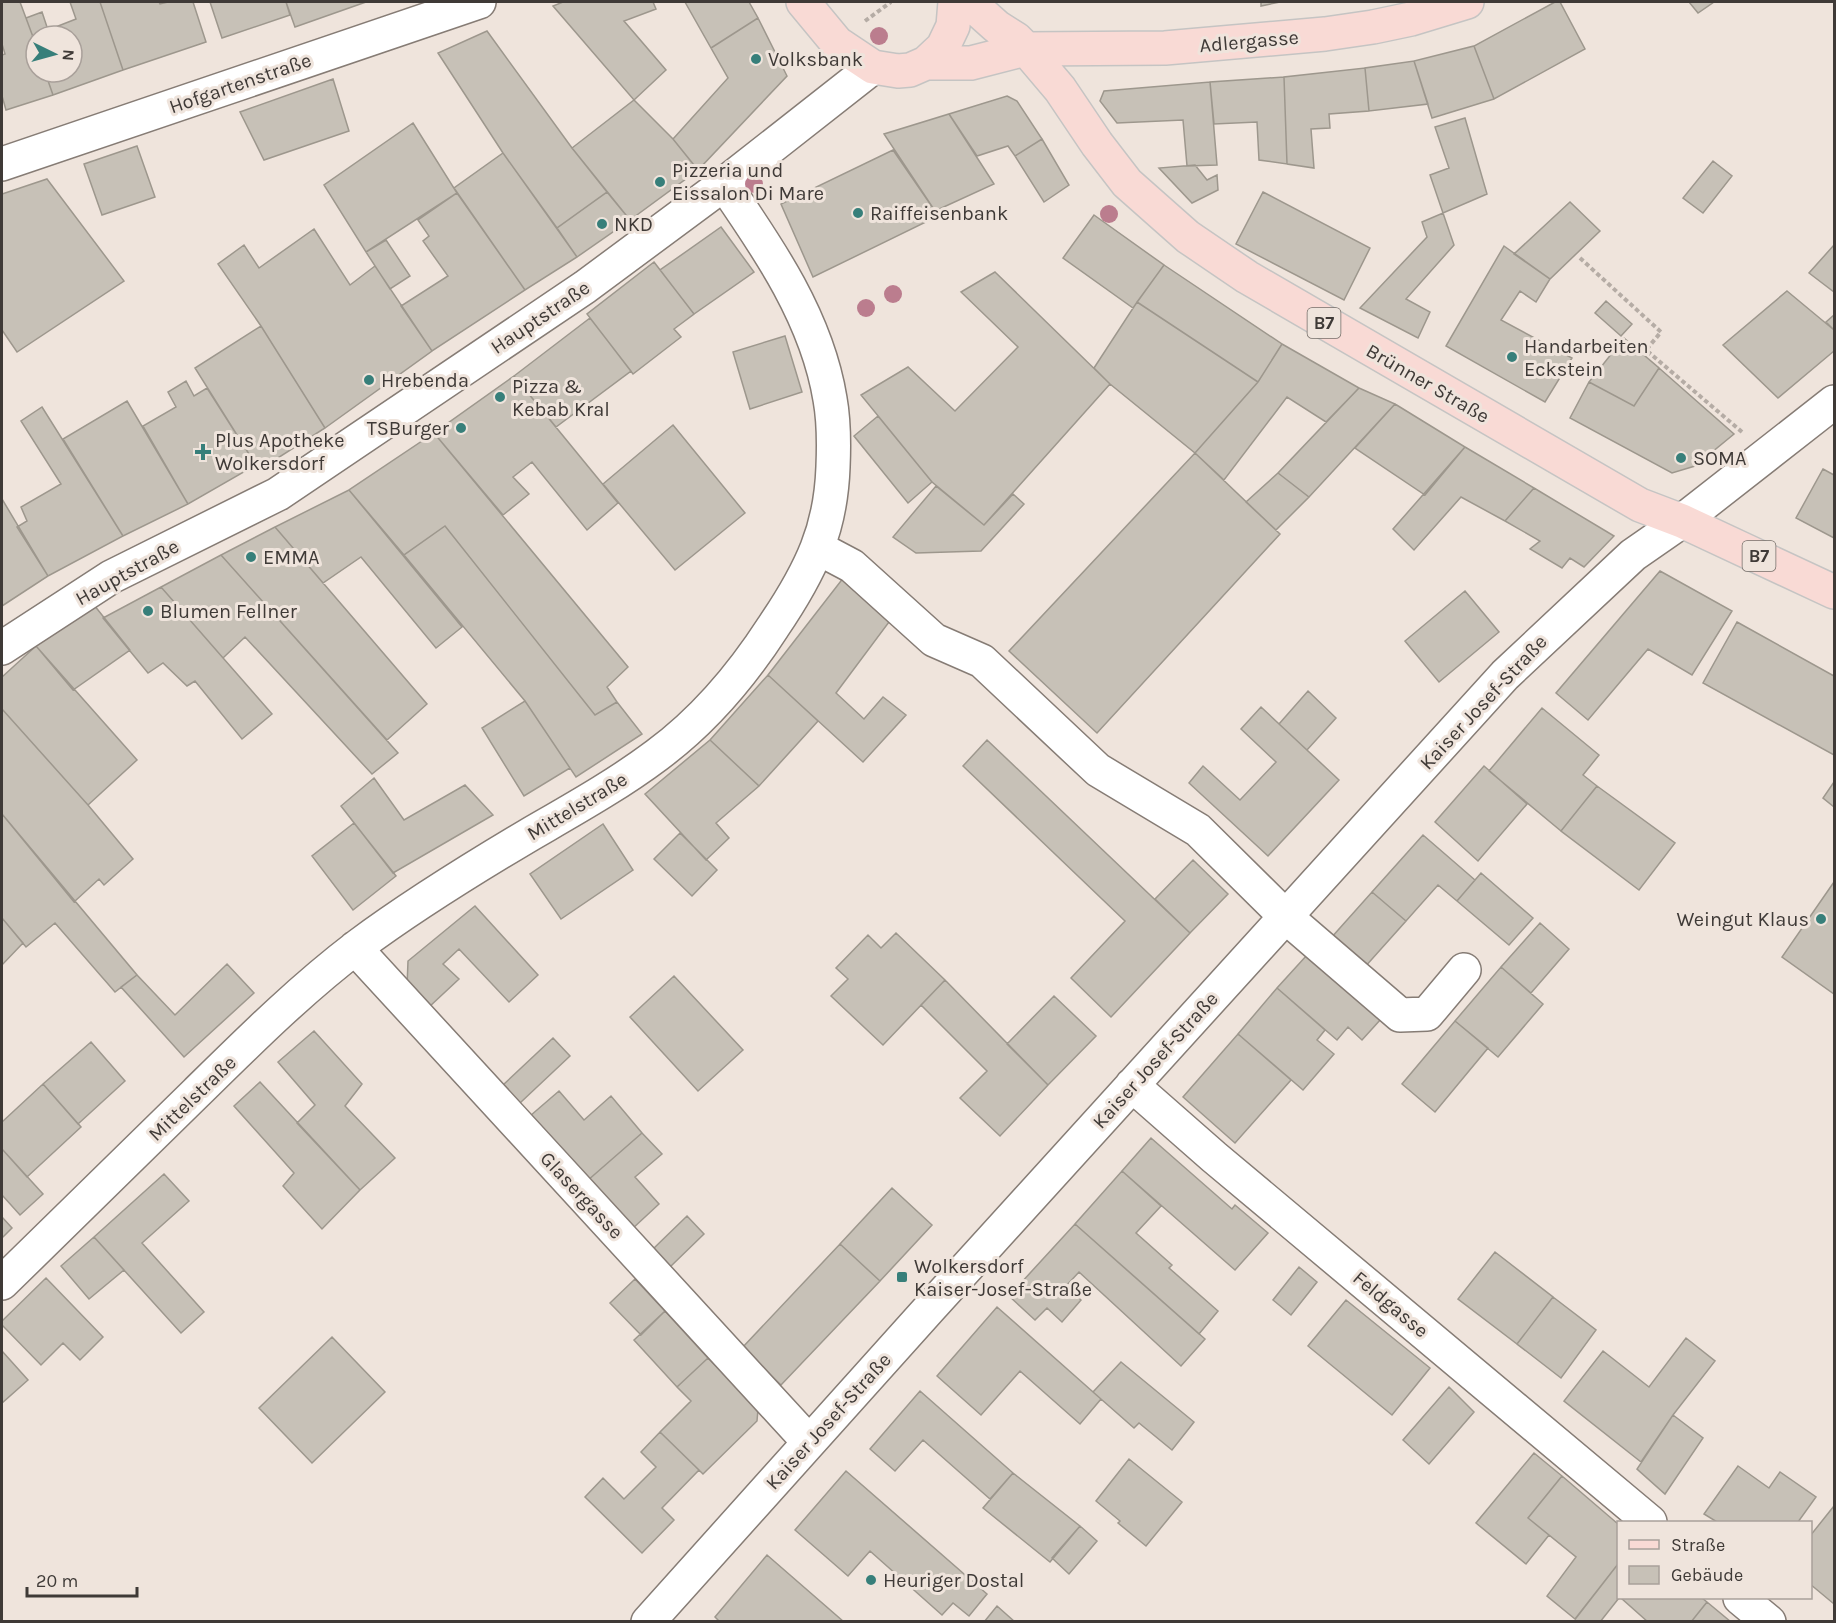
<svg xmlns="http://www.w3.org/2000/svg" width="1836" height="1623" viewBox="0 0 1836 1623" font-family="Karla,sans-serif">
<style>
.building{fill:#c7c1b7;stroke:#9d978d;stroke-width:1.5}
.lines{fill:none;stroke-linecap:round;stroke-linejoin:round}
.minor-casing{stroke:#867c75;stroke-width:36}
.major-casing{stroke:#c5c4c3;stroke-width:36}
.path{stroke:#b5aca5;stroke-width:4;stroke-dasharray:4.5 3;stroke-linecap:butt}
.minor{stroke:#fff;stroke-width:33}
.major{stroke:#f9dad5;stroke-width:33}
.tree{fill:#bb7d8e}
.poi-dot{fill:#377f7a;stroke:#efe4dc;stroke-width:2}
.labels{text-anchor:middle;stroke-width:6;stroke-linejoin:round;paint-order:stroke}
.shield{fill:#efe4dc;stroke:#746d68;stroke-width:1.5}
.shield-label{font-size:18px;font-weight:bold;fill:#3f3a37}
.street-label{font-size:20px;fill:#3f3a37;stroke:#efe4dc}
.poi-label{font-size:20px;fill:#3f3a37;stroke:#efe4dc;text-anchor:start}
</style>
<rect width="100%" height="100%" fill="#efe4dc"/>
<!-- building -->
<path class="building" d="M 2,2 L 20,2 L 36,45 L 36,72 L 45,72 L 53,95 L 6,110 L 2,96 L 2,55 L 5,54 L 2,44 Z
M 70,2 L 100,2 L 123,70 L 53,95 L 45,72 L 72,72 L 72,36 L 36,36 L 36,45 L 26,18 L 42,12 L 48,30 L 76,19 Z
M 100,2 L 159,2 L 160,4 L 168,2 L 193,2 L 206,42 L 123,70 Z
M 210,2 L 286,2 L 290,15 L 222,38 Z
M 286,2 L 366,2 L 295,27 Z
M 563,2 L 653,2 L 656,9 L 624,21 L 666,70 L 634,100 L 553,6 Z
M 685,2 L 749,2 L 758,18 L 711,48 Z
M 1261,2 L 1280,2 L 1261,6 Z
M 1555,2 L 1560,2 L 1585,49 L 1494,99 L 1474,46 Z
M 1689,2 L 1714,2 L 1698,13 Z
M 758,18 L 787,76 L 698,170 L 673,139 L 728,78 L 711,48 Z
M 487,31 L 572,148 L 607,192 L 557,228 L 503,153 L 438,53 Z
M 1474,46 L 1494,99 L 1432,118 L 1414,61 Z
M 1414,61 L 1428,104 L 1369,111 L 1365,68 Z
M 1365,68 L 1369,111 L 1329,114 L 1330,128 L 1311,129 L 1314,168 L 1287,164 L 1284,77 Z
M 1284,77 L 1287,164 L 1259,160 L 1257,122 L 1214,124 L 1210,82 Z
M 333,79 L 349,131 L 264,160 L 240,112 Z
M 1210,82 L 1217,165 L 1187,166 L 1183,120 L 1117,123 L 1100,101 L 1104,91 Z
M 1007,96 L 1017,101 L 1042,139 L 1015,156 L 1008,146 L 977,156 L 949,114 Z
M 634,100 L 673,139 L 698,170 L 630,220 L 572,148 Z
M 949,114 L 994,184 L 935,211 L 884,134 Z
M 1465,118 L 1487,194 L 1443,213 L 1430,175 L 1449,168 L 1435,127 Z
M 413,123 L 457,193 L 366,252 L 324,185 Z
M 1042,139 L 1069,185 L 1044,202 L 1015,156 Z
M 137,146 L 155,197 L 102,215 L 84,164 Z
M 893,150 L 935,211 L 927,215 L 930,220 L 813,277 L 781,204 Z
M 503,153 L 577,257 L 525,290 L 454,188 Z
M 1713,161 L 1732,176 L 1703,213 L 1683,198 Z
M 1195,165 L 1207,180 L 1217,175 L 1218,190 L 1192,203 L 1159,168 Z
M 47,179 L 124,281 L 17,352 L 2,330 L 2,194 Z
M 607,192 L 630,220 L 577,257 L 557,228 Z
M 1263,192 L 1370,248 L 1344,300 L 1236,244 Z
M 457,193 L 525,290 L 432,351 L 401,306 L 448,276 L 423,241 L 429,236 L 418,220 Z
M 1570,202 L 1600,231 L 1550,279 L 1514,254 Z
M 1443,213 L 1454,245 L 1406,299 L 1430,312 L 1418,338 L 1360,308 L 1427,237 L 1422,222 Z
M 1094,215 L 1164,265 L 1133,308 L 1063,258 Z
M 721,227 L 754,272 L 694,314 L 660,270 Z
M 314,229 L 350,285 L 375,266 L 432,351 L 325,428 L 261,326 L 218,264 L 244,245 L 259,268 Z
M 386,240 L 410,276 L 390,289 L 366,252 Z
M 1834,245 L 1834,292 L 1809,273 Z
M 1504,246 L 1550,279 L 1536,302 L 1520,291 L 1501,320 L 1572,358 L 1545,402 L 1446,346 Z
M 654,262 L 694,314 L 674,329 L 681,337 L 633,374 L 587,314 Z
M 1164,265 L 1282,344 L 1258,382 L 1137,302 Z
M 995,272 L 1110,384 L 984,525 L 932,482 L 861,395 L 908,367 L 955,411 L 1018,347 L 961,292 Z
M 1787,291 L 1834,330 L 1834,351 L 1778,398 L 1723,345 Z
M 1606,301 L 1632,324 L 1621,336 L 1595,313 Z
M 1137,302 L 1258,382 L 1195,453 L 1110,384 L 1094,368 Z
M 1834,315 L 1834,330 L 1826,322 Z
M 590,318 L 631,371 L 556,427 L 514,376 Z
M 261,326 L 325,428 L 259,470 L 195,368 Z
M 785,336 L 802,392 L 750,409 L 733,352 Z
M 1624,338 L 1659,368 L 1634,406 L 1589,382 Z
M 1282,344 L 1359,388 L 1326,422 L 1287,397 L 1224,480 L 1195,453 L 1258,382 Z
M 1659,368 L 1734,434 L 1695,466 L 1672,473 L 1570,418 L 1589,382 L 1634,406 Z
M 514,376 L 618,503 L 587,530 L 532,462 L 513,477 L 529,494 L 503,515 L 434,433 Z
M 186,381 L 194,396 L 207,388 L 256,465 L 188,504 L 143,426 L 176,407 L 168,392 Z
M 1359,388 L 1395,404 L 1309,497 L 1278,473 Z
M 127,401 L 188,504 L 123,536 L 63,439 Z
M 1395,404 L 1465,447 L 1425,495 L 1355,448 Z
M 42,407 L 123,536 L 48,576 L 17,527 L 27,521 L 21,507 L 61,484 L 21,421 Z
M 878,416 L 932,482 L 908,503 L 854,436 Z
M 673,425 L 745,513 L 675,570 L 603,484 Z
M 434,433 L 628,667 L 607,687 L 617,702 L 595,715 L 445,526 L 404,555 L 349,490 Z
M 1465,447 L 1534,488 L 1505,521 L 1461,497 L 1414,550 L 1393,529 Z
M 1195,453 L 1280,534 L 1097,733 L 1009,651 Z
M 1823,469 L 1834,475 L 1834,538 L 1796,518 Z
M 1278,473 L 1309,497 L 1276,530 L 1246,502 Z
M 936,486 L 984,525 L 1013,494 L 1024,504 L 981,551 L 916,553 L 893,537 Z
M 1534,488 L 1614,536 L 1584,567 L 1570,558 L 1562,568 L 1530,549 L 1540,541 L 1505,521 Z
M 349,490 L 462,627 L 436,648 L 361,557 L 323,583 L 275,527 Z
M 2,499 L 48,576 L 2,606 Z
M 445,526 L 595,715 L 617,702 L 642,734 L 576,777 L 525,701 L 404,555 Z
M 275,527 L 427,704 L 387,740 L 221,555 Z
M 221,555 L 398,753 L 372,774 L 245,637 L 223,658 L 161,587 Z
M 1660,571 L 1732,611 L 1692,675 L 1648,649 L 1588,720 L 1556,693 Z
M 844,577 L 895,614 L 836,693 L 864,719 L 883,697 L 906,715 L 863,762 L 768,675 Z
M 161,587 L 272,714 L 242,739 L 195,681 L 187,686 L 163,663 L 148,673 L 103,618 Z
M 1465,591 L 1499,632 L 1439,682 L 1405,641 Z
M 94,605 L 130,650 L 73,690 L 36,646 Z
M 1737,622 L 1834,676 L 1834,755 L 1703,683 Z
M 36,646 L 137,760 L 88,805 L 2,709 L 2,677 Z
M 768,675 L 818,721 L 759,786 L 710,740 Z
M 1308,691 L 1336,718 L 1307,750 L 1279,724 Z
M 525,701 L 570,768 L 524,796 L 482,728 Z
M 1261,707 L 1339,780 L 1268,856 L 1189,783 L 1203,766 L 1240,800 L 1276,762 L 1241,729 Z
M 1542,708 L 1599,755 L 1583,775 L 1597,786 L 1561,831 L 1489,771 Z
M 2,709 L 88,805 L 133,859 L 104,885 L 99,879 L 74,902 L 2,814 Z
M 710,740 L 759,786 L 716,823 L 729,838 L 706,860 L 645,794 Z
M 987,740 L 1190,933 L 1111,1017 L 1071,978 L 1125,921 L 963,766 Z
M 1484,766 L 1527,804 L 1478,861 L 1435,822 Z
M 374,778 L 404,820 L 465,785 L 493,815 L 393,873 L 341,806 Z
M 1834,782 L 1834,807 L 1823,798 Z
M 1597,786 L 1675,843 L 1639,890 L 1561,831 Z
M 2,814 L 137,975 L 115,992 L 55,923 L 26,947 L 2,918 Z
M 354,823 L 396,876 L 353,910 L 312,856 Z
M 603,824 L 633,870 L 561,919 L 530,874 Z
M 680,833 L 717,870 L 692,896 L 654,859 Z
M 1423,835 L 1475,880 L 1457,901 L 1438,885 L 1406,921 L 1372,892 Z
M 1193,860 L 1228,894 L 1190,933 L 1155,899 Z
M 1481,873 L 1533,918 L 1509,945 L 1457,901 Z
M 1834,882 L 1834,994 L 1782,957 Z
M 1372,892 L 1406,921 L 1364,968 L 1331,938 Z
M 475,906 L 538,975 L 509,1002 L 459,949 L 443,964 L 459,979 L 429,1007 L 407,987 L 408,961 Z
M 2,918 L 23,943 L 2,965 Z
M 1540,923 L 1569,949 L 1531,993 L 1501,967 Z
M 896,933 L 945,980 L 883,1045 L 831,996 L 848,979 L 836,968 L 868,935 L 881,948 Z
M 1307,955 L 1381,1019 L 1362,1040 L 1348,1027 L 1337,1040 L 1277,988 Z
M 227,964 L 254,993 L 184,1057 L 121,987 L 137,975 L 175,1015 Z
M 1501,967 L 1543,1004 L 1498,1057 L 1455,1021 Z
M 674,976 L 743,1050 L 698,1091 L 630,1017 Z
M 945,980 L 1048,1085 L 1000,1136 L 960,1098 L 987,1071 L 921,1005 Z
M 1277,988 L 1325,1030 L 1317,1040 L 1334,1054 L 1303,1090 L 1238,1034 Z
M 1054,996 L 1096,1036 L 1048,1085 L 1007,1044 Z
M 1455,1021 L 1488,1048 L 1435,1112 L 1402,1084 Z
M 314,1031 L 362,1084 L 345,1106 L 395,1158 L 360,1190 L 297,1123 L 315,1105 L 278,1062 Z
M 1238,1034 L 1291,1080 L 1235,1143 L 1183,1097 Z
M 553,1038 L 570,1056 L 520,1103 L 503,1085 Z
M 91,1042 L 125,1081 L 78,1124 L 43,1084 Z
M 260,1082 L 360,1190 L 322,1229 L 283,1186 L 294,1173 L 234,1106 Z
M 43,1084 L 81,1127 L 27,1177 L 2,1149 L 2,1122 Z
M 559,1091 L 584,1120 L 611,1096 L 642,1133 L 587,1181 L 530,1116 Z
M 642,1133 L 662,1154 L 635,1177 L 659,1204 L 631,1230 L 587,1181 Z
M 1151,1138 L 1232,1209 L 1235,1205 L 1268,1233 L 1235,1270 L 1122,1171 Z
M 2,1149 L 43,1194 L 20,1215 L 2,1195 Z
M 1122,1171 L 1161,1206 L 1136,1233 L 1172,1265 L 1169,1268 L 1218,1311 L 1199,1334 L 1075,1224 Z
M 164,1174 L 189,1201 L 142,1243 L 204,1312 L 181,1333 L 94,1237 Z
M 892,1188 L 932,1225 L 880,1281 L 840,1244 Z
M 687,1216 L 704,1234 L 670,1267 L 653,1249 Z
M 2,1217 L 12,1228 L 2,1238 Z
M 1075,1224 L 1205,1339 L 1181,1366 L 1079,1272 L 1066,1286 L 1081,1300 L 1062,1322 L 1047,1308 L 1035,1320 L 1009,1296 Z
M 94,1237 L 124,1270 L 89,1299 L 61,1266 Z
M 840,1244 L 880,1281 L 781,1385 L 742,1348 Z
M 1495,1252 L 1553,1297 L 1517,1344 L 1458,1299 Z
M 1299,1267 L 1317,1282 L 1291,1315 L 1273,1300 Z
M 46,1278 L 103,1337 L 80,1360 L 63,1343 L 41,1365 L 2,1325 L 2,1321 Z
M 635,1279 L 665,1311 L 641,1335 L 610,1303 Z
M 1553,1297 L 1596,1330 L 1561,1378 L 1517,1344 Z
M 1346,1300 L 1430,1368 L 1392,1415 L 1308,1346 Z
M 997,1307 L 1101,1399 L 1080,1424 L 1020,1371 L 981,1415 L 937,1376 Z
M 665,1311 L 708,1358 L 677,1387 L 634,1340 Z
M 332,1337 L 385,1392 L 312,1463 L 259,1408 Z
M 1686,1338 L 1715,1361 L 1673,1415 L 1641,1462 L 1564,1401 L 1603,1351 L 1649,1387 Z
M 2,1351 L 28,1380 L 2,1403 Z
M 708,1358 L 758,1409 L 757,1421 L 703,1474 L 660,1432 L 691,1401 L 677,1387 Z
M 1121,1362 L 1194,1422 L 1172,1450 L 1139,1423 L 1134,1428 L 1093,1392 Z
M 1449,1387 L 1474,1412 L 1429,1464 L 1403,1440 Z
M 920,1391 L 1013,1473 L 990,1499 L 923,1440 L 895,1471 L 870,1449 Z
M 1673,1415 L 1703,1438 L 1665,1494 L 1637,1469 Z
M 660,1432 L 699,1470 L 662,1508 L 674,1520 L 642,1553 L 585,1497 L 603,1478 L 624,1499 L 656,1467 L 641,1452 Z
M 1534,1453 L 1562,1476 L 1528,1518 L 1549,1535 L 1526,1564 L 1476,1523 Z
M 1129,1459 L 1182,1502 L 1146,1546 L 1118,1523 L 1120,1521 L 1096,1501 Z
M 1738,1466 L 1769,1488 L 1780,1472 L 1816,1497 L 1798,1522 L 1717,1522 L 1704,1514 Z
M 846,1471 L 987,1594 L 969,1616 L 953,1603 L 942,1615 L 870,1551 L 848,1576 L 795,1530 Z
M 1013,1473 L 1080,1526 L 1050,1562 L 983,1508 Z
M 1562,1476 L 1618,1524 L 1618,1564 L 1575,1619 L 1547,1596 L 1576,1557 L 1528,1518 Z
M 1834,1506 L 1834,1604 L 1810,1584 L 1810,1536 Z
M 1080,1526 L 1097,1541 L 1069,1574 L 1052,1558 Z
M 767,1555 L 844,1622 L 720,1622 L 715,1617 Z
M 1618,1564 L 1619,1598 L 1600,1622 L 1573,1622 Z
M 1621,1598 L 1702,1598 L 1707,1602 L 1691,1622 L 1648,1622 Z
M 1707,1602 L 1731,1622 L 1691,1622 Z
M 997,1606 L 1015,1622 L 984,1622 Z"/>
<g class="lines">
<defs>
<path id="minor" d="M 2,164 L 479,2
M 818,548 L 852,566 L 934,640 L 982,661 L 1098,770 L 1198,830 L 1286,917 L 1400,1015 L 1427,1014 L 1464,970
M 2,648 L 111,577 L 278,494 L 585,287 L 724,184 L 873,67
M 355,948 L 809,1442
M 1132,1085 L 1214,1157 L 1650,1522
M 2,1283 C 66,1220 131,1157 196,1093 C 248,1042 300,990 358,946 C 413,905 470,870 529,835 C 572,810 617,785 657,755 C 703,721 742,675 773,627 C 790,602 806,576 817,548 C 827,523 832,494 833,467 C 834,444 834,421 830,399 C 817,319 769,249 724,184
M 1740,1598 L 1769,1622
M 648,1622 L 929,1309 L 1505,675 L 1633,555 L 1682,521 L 1834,402"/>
<path id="major" d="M 803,2 L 837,43 L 873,67 L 898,71 L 910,70 L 926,63 L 943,47 L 953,26 L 955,2
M 969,2 L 997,27 L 1016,39 L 1026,49 L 1060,89 L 1097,144 L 1127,183 L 1188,237 L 1247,277 L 1640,505 L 1682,521 L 1834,592
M 926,63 L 971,63 L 1026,49 L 1165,48 L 1325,34 L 1373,27 L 1411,19 L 1467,2"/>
</defs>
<!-- minor casing -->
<use href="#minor" class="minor-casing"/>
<!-- major casing -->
<use href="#major" class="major-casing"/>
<!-- path -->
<path class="path" d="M 865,21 L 891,2
M 1580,258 L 1661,332 L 1646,350 L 1742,432"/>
<!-- minor -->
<use href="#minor" class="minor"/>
<!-- major -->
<use href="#major" class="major"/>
</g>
<!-- trees -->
<g class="tree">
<circle cx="879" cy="36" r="9"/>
<circle cx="754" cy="184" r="9"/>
<circle cx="1109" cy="214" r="9"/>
<circle cx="893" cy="294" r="9"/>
<circle cx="866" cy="308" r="9"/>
</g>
<!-- markers -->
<g class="poi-dot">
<circle cx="756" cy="59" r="6"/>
<circle cx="660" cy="182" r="6"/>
<circle cx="858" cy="213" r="6"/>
<circle cx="602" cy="224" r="6"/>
<circle cx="1512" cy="357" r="6"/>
<circle cx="369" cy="380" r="6"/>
<circle cx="500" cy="397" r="6"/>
<circle cx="461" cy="428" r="6"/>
<path d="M200 443h6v6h6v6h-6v6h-6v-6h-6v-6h6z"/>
<circle cx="1681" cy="458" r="6"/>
<circle cx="251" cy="557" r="6"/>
<circle cx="148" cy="611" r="6"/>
<circle cx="1821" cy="919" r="6"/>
<rect x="896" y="1271" width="12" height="12" rx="3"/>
<circle cx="871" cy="1580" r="6"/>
</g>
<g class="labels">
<!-- shield labels -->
<g class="shield">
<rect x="1307.5" y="308" width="33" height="30" rx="4.5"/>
<rect x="1742.5" y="541" width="33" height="30" rx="4.5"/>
</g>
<g class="shield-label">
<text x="1324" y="329">B7</text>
<text x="1759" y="562">B7</text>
</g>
<!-- street labels -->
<g class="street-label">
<text transform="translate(1249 41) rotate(-5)" y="7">Adlergasse</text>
<text transform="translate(240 83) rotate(-19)" y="7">Hofgartenstraße</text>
<text transform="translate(540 317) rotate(-34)" y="7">Hauptstraße</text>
<text transform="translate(1428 383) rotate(30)" y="7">Brünner Straße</text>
<text transform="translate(127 572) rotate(-29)" y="7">Hauptstraße</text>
<text transform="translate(1483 702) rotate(-47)" y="7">Kaiser Josef-Straße</text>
<text transform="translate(577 806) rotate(-31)" y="7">Mittelstraße</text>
<text transform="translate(1155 1060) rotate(-48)" y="7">Kaiser Josef-Straße</text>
<text transform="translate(192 1098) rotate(-44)" y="7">Mittelstraße</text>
<text transform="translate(582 1195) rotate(47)" y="7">Glasergasse</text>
<text transform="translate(1391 1304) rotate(40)" y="7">Feldgasse</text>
<text transform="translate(828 1421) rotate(-48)" y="7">Kaiser Josef-Straße</text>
</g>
<!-- poi labels -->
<g class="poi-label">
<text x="768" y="66">Volksbank</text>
<text x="672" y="177">Pizzeria und<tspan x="672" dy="23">Eissalon Di Mare</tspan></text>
<text x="870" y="220">Raiffeisenbank</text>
<text x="614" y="231">NKD</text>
<text x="1524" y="353">Handarbeiten<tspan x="1524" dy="23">Eckstein</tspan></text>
<text x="381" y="387">Hrebenda</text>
<text x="512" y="393">Pizza &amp;<tspan x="512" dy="23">Kebab Kral</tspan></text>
<text x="449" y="435" text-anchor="end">TSBurger</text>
<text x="215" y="447">Plus Apotheke<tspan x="215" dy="23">Wolkersdorf</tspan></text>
<text x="1693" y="465">SOMA</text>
<text x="263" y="564">EMMA</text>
<text x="160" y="618">Blumen Fellner</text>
<text x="1809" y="926" text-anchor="end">Weingut Klaus</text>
<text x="914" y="1273">Wolkersdorf<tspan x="914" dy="23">Kaiser-Josef-Straße</tspan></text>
<text x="883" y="1587">Heuriger Dostal</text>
</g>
</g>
<!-- border -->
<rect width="1836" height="1623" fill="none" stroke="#3f3a37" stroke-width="6"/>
<!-- legend -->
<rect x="1617" y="1521" width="195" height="78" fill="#efe4dc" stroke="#a9a09a" stroke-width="1.5"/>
<rect x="1629" y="1540" width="30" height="9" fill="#f9dad5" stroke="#a9a09a" stroke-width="1.5"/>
<text x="1671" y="1551" font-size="18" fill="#3f3a37">Straße</text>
<rect x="1629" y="1566" width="30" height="18" fill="#c7c1b7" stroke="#a9a09a" stroke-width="1.5"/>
<text x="1671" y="1581" font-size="18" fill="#3f3a37">Gebäude</text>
<!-- north arrow -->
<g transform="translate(54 54) rotate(95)"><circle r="28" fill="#efe4dc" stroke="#a9a09a" stroke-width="1.5"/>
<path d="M0-4.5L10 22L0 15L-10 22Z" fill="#377f7a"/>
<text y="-9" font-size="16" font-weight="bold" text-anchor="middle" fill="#3f3a37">N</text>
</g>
<!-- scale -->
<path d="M27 1587v9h110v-9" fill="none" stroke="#3f3a37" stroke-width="3"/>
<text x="36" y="1587" font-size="18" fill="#3f3a37" stroke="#efe4dc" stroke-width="4.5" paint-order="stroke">20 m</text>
</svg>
